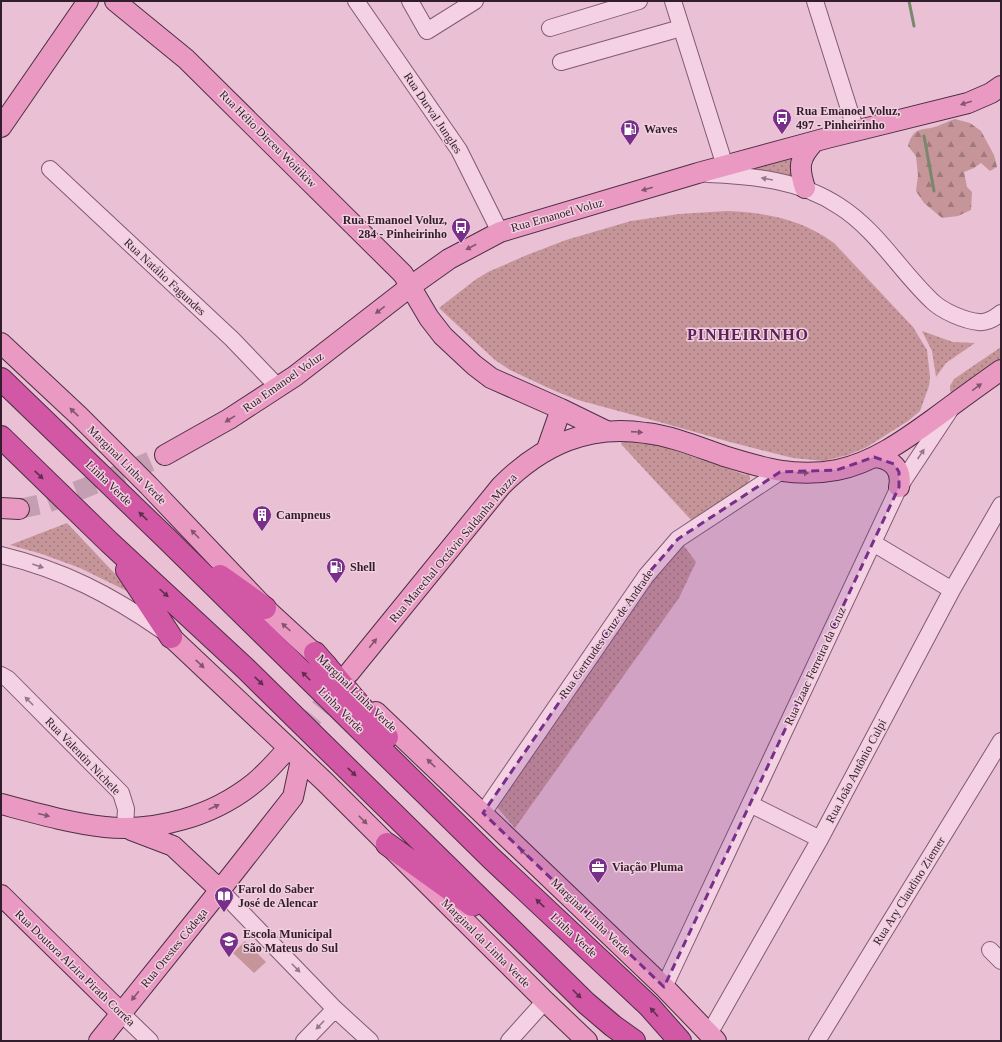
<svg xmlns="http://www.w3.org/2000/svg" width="1002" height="1042" viewBox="0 0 1002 1042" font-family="Georgia,serif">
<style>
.grass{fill:url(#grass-dots)}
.forest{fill:url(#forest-firs)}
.pitch{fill:#c69599}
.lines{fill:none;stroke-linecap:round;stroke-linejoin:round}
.stream{stroke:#78886b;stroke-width:3}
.major-tunnel{stroke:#c49fb2;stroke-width:20;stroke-dasharray:20 10;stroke-linecap:butt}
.minor-casing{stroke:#805a73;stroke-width:18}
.major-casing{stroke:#4e2e45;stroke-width:22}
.highway-casing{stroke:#4e2e45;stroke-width:24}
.minor{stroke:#f5d2e3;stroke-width:16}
.major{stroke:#ea9ac2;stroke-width:20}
.highway{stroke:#d257a5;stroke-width:22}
.oneway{fill:#84556f}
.oneway2{fill:#937887}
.oneway3{fill:#612e50}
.marked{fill:#782f8a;fill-opacity:0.2;stroke:#782f8a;stroke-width:3;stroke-dasharray:8 5;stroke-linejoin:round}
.labels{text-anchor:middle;stroke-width:3;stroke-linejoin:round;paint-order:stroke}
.poi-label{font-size:12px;font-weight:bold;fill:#311d2b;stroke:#f1cfdf;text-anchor:start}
.street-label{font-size:12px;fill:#311d2b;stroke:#f1cfdf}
.district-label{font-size:16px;font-weight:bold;letter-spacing:1px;fill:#5a2059;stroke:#f1cfdf}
</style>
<defs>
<pattern id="grass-dots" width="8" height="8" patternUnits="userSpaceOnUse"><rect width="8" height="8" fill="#c69599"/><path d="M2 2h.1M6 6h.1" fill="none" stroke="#a1797d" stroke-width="1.8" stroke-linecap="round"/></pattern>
<pattern id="forest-firs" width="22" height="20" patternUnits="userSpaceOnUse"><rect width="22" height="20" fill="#c69599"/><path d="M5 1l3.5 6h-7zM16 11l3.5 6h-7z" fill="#a1797d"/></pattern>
</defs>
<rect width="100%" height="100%" fill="#e9c0d4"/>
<!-- grass -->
<path class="grass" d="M 805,147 L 798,182 L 738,172 Z
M 728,211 C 768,213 801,219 834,243 L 913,327 L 927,350 L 930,377 L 929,386 L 920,411 L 908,421 L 867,447 L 848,455 L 823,461 L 793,458 L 730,442 L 663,423 L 578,400 L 555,391 L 510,370 L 495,360 L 439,308 L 475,280 L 488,272 L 527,255 L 566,240 L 631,221 L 679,214 Z
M 922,331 L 953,342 L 975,343 L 946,363 L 936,377 L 932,351 Z
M 1001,347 L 1001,363 L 951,397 L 950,386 L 954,379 Z
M 622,441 L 644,442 L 668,448 L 746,475 L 749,473 L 750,479 L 746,486 L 692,521 L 621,444 Z
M 67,523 L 135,595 L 80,568 L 42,554 L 10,545 Z
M 682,543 L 696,562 L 679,598 L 515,828 L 496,806 L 657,567 Z"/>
<!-- forest -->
<path class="forest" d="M 955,119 L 970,123 L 981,131 L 994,155 L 997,167 L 990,171 L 981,163 L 974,168 L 964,172 L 967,187 L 972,192 L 971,210 L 958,216 L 942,218 L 924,203 L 916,191 L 918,175 L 916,156 L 908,146 C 914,124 924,132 940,125 C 945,123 949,121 955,119 Z"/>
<!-- pitch -->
<path class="pitch" d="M 245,941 L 266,962 L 254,973 L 233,953 Z"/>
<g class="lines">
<!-- stream -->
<path class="stream" d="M 909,1 L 914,26
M 924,136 L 934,191"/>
<!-- major-tunnel -->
<path class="major-tunnel" d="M 19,509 L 47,503 L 140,466 L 165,455
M 282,755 L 339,685"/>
<defs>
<path id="minor" d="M 356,1 L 459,150 L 500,232
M 410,1 L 427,31 L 475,1
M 673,1 L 725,166
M 815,1 L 856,131
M 550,28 L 639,1
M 561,62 L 681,28
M 50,169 L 232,339 L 278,387
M 708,174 C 754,176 800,180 839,206 C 877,230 900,271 932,301 C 942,311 965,321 979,322 C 987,323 995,318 1001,313
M 873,543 L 952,590
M 1,555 C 63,570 111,595 163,631
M 1,675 L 8,679 L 121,793 L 126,809 L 125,827
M 750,804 L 820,839
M 483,813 L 646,576 L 678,539 L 780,472
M 220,890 L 335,1009 L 370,1041
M 990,950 L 1001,961
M 664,987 L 899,487 L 950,410
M 121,1013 L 150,1041
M 709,1034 L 820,839 L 952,590 L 1001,505
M 304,1041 L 335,1009
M 509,1041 L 545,1001
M 817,1041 L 1001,741"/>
<path id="major" d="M 115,1 L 186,59 L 403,274 L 429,318 L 443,336 L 474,365 L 491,378 L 561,409 L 606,431
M 1,127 L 88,1
M 805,188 C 798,167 799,158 814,142
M 1,343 L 79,416 L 149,486 L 265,608 L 327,665
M 547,449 L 561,409
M 165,455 L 229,419 L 295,376 L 411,286 L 449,259 L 500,232 L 698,173 L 827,138 L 968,103 L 991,93 L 1001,86
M 874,457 C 891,458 903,469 899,487
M 1,508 L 19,509
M 171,637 L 325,782 L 545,1001 L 587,1041
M 349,673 L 501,486 C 542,445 588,424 646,433 C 672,436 698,447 724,456 C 763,468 795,478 837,470 C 872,463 903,441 932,420 C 955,403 978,386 1001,370
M 376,712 L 664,987 L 716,1041
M 1,804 C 35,813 70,823 105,827 C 157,832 213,816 254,783 C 264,775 273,765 282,755
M 131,830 L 173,846 L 220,890
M 1,895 L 121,1013
M 99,1041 L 220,890 L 293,797 L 301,760"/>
<path id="highway" d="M 1,379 L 167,539 L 491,858 L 649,1006 L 680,1041
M 1,437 L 109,542 L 246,669 L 586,1003 L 613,1026 L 634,1041
M 127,570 L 171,637
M 220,576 L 265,608
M 315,653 L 387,737
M 387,844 L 472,905"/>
</defs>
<!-- minor casing -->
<use href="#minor" class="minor-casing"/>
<!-- major casing -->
<use href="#major" class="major-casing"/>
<!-- highway casing -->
<use href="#highway" class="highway-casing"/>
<!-- minor -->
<use href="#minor" class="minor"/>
<!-- major -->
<use href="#major" class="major"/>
<!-- highway -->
<use href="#highway" class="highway"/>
</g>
<!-- one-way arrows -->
<defs><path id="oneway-solid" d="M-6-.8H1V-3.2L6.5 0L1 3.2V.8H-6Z"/></defs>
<g class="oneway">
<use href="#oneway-solid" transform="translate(966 103) rotate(163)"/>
<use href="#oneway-solid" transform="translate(647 189) rotate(164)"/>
<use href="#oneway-solid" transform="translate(471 247) rotate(152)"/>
<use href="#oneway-solid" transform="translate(380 310) rotate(142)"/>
<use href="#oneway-solid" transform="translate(977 387) rotate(-36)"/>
<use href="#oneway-solid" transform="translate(74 412) rotate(-137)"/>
<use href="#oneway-solid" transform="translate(230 419) rotate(148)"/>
<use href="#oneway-solid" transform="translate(637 432) rotate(4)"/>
<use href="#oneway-solid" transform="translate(803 473)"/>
<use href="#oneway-solid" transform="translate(195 534) rotate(-134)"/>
<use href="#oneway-solid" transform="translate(286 627) rotate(-138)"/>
<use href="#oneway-solid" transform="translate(373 643) rotate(-51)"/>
<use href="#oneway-solid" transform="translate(200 664) rotate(43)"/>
<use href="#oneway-solid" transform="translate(431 763) rotate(-136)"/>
<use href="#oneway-solid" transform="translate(214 807) rotate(-25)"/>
<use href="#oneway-solid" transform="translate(44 815) rotate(14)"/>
<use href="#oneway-solid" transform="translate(363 820) rotate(45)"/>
<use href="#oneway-solid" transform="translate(524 853) rotate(-136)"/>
<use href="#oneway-solid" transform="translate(135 996) rotate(129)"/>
</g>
<g class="oneway2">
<use href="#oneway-solid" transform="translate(767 179) rotate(-170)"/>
<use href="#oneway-solid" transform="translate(921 454) rotate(-56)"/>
<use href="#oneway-solid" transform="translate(38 566) rotate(19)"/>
<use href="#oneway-solid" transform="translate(29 701) rotate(-135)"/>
<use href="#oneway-solid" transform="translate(296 968) rotate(46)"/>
<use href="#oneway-solid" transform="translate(320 1025) rotate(134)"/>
</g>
<g class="oneway3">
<use href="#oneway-solid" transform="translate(39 475) rotate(44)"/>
<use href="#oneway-solid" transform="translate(143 516) rotate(-136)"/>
<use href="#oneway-solid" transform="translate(164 593) rotate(42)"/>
<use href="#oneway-solid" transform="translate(306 676) rotate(-135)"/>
<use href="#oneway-solid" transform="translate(259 681) rotate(44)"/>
<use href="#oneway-solid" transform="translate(352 772) rotate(44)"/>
<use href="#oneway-solid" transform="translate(540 903) rotate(-137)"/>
<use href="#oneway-solid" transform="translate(577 994) rotate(45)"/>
<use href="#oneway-solid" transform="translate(654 1012) rotate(-132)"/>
</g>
<!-- marked area -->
<path class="marked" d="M 874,457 L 894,464 L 899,472 L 899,487 L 664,987 L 483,813 L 646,576 L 678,539 L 780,472 L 837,470 Z"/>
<!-- icons -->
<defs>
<symbol id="bus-pin" viewBox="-11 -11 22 30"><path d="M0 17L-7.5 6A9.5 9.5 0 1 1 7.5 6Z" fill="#782f8a" stroke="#f1cfdf"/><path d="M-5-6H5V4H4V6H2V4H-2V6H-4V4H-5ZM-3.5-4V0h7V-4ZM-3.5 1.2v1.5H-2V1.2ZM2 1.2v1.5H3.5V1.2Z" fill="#fff"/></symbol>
<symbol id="fuel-pin" viewBox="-11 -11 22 30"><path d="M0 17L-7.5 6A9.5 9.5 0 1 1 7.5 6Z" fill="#782f8a" stroke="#f1cfdf"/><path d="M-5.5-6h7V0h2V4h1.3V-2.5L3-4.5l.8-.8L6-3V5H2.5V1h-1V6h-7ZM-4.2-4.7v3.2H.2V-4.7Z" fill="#fff"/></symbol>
<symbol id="building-pin" viewBox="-11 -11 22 30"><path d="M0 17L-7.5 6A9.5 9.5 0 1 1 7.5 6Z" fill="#782f8a" stroke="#f1cfdf"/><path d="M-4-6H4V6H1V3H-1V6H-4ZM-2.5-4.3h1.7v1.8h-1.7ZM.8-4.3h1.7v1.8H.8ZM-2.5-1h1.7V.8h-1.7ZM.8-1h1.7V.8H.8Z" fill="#fff"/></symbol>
<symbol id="office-pin" viewBox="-11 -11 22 30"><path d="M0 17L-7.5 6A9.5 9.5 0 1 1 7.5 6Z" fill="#782f8a" stroke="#f1cfdf"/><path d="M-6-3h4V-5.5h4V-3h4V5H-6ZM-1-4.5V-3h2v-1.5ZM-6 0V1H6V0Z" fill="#fff"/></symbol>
<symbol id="library-pin" viewBox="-11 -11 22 30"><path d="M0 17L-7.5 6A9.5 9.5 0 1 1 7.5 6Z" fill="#782f8a" stroke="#f1cfdf"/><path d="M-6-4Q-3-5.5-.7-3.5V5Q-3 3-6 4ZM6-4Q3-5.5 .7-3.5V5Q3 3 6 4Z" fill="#fff"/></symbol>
<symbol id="school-pin" viewBox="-11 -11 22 30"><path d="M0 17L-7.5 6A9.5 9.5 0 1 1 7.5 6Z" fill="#782f8a" stroke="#f1cfdf"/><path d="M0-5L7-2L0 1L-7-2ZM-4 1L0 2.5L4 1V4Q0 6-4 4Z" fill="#fff"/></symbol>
</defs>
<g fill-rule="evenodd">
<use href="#bus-pin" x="771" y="107" width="22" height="30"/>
<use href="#fuel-pin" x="619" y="118" width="22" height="30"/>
<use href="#bus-pin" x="450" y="216" width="22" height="30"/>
<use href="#building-pin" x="251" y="504" width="22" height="30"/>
<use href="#fuel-pin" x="325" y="556" width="22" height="30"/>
<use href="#office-pin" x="587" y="856" width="22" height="30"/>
<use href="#library-pin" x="213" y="885" width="22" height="30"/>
<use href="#school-pin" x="218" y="930" width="22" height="30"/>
</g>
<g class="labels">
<!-- poi labels -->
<g class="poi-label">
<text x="796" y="115">Rua Emanoel Voluz,<tspan x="796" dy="14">497 - Pinheirinho</tspan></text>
<text x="644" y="133">Waves</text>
<text x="447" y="224" text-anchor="end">Rua Emanoel Voluz,<tspan x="447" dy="14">284 - Pinheirinho</tspan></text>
<text x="276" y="519">Campneus</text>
<text x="350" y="571">Shell</text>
<text x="612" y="871">Viação Pluma</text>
<text x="238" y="893">Farol do Saber<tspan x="238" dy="14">José de Alencar</tspan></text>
<text x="243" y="938">Escola Municipal<tspan x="243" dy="14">São Mateus do Sul</tspan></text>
</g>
<!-- street labels -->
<g class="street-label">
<text transform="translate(433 113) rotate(56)" y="4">Rua Durval Jungles</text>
<text transform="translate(268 139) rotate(45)" y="4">Rua Hélio Dirceu Woitikiw</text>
<text transform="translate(557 215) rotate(-16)" y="4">Rua Emanoel Voluz</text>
<text transform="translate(165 277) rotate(43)" y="4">Rua Natálio Fagundes</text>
<text transform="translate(283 382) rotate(-35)" y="4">Rua Emanoel Voluz</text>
<text transform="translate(127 465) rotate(45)" y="4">Marginal Linha Verde</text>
<text transform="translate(109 483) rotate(44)" y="4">Linha Verde</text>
<text transform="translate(453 548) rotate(-50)" y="4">Rua Marechal Octávio Saldanha Mazza</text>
<text transform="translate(606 634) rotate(-55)" y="4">Rua Gertrudes Cruz de Andrade</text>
<text transform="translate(815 666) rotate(-65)" y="4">Rua Izaac Ferreira da Cruz</text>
<text transform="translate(357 693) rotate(44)" y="4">Marginal Linha Verde</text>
<text transform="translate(341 710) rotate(45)" y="4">Linha Verde</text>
<text transform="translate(83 756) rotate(46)" y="4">Rua Valentin Nichele</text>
<text transform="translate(856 771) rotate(-62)" y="4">Rua João Antônio Culpi</text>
<text transform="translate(909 891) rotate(-58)" y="4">Rua Ary Claudino Ziemer</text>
<text transform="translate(591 917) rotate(44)" y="4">Marginal Linha Verde</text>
<text transform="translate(574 935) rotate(43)" y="4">Linha Verde</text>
<text transform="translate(486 943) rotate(45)" y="4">Marginal da Linha Verde</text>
<text transform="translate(174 948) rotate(-51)" y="4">Rua Orestes Códega</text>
<text transform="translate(75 968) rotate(44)" y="4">Rua Doutora Alzira Pirath Corrêa</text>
</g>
<!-- district labels -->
<g class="district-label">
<text x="748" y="340">PINHEIRINHO</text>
</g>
</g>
<!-- border -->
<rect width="1002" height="1042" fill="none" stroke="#311d2b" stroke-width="4"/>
</svg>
